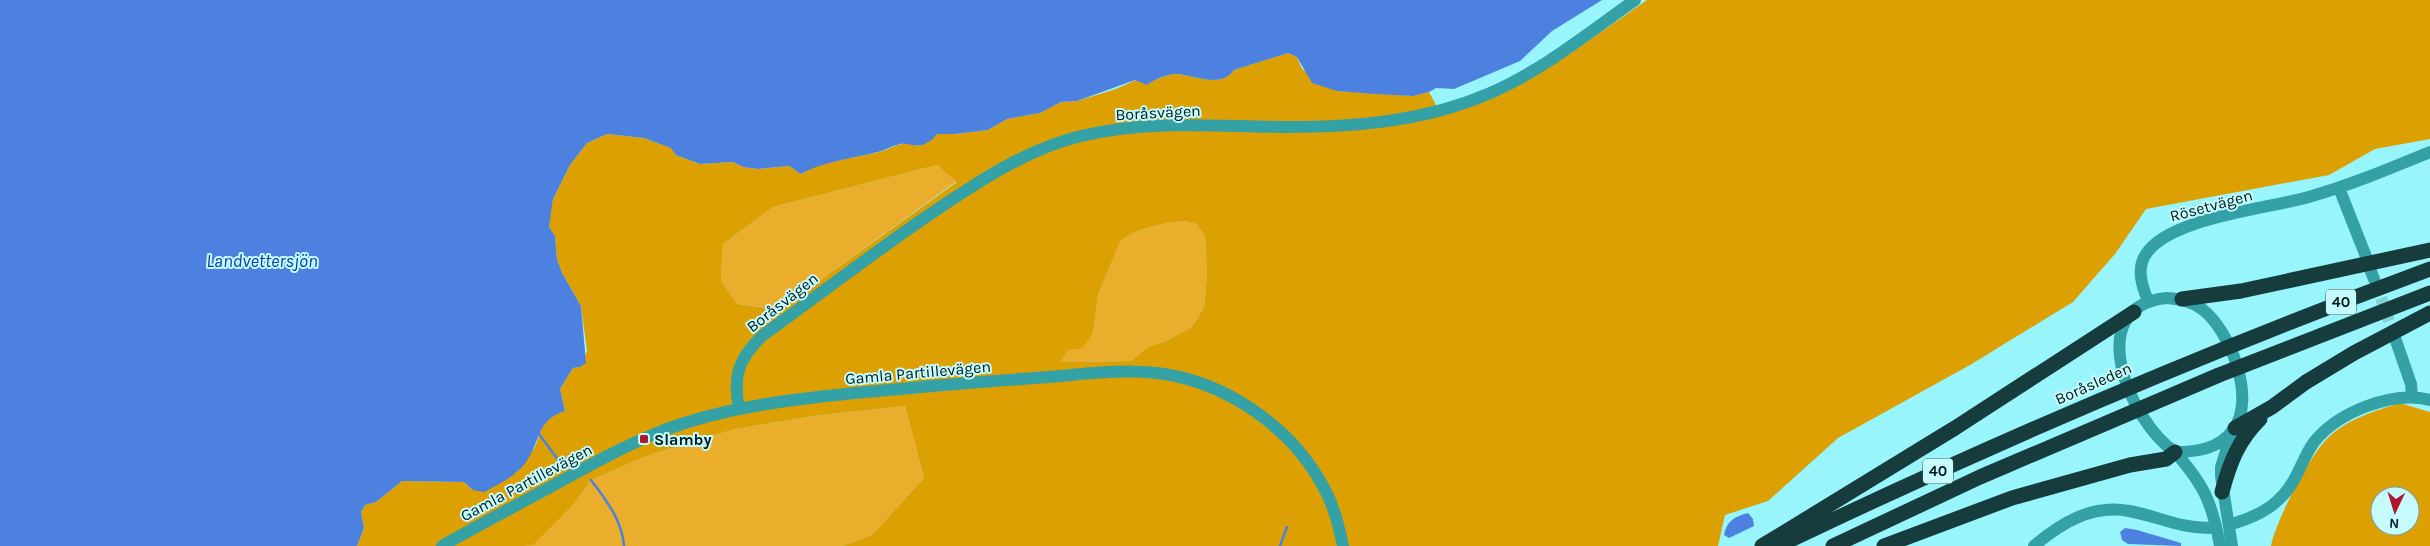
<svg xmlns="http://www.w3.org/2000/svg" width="2430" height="546" viewBox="0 0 2430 546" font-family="Karla,sans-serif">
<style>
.green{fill:#ebae2c}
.forest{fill:#dda002;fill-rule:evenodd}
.water{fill:#4d81df}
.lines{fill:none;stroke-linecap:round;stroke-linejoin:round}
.stream{stroke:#4d81df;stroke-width:2.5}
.minor-tunnel{stroke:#80d4d9;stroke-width:12;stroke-dasharray:12 6;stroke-linecap:butt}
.minor{stroke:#34a1a7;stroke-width:12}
.highway{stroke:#163c3e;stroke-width:15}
.poi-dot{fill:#ad182d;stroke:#c6fbfe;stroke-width:2}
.labels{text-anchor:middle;stroke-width:4;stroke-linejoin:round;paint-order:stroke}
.shield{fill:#c6fbfe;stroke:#3b5d5f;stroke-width:1}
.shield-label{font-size:15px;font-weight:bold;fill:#00191b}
.street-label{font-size:16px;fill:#00191b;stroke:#c6fbfe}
.poi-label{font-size:16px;font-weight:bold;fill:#00191b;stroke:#c6fbfe;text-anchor:start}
.water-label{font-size:18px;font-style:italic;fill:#0040ad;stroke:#c6fbfe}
</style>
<rect width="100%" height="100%" fill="#97f5fb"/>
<!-- green -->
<path class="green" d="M 937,165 L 957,181 L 798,296 L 770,308 L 737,304 L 721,280 L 723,244 L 773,207 Z
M 1184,221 L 1196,224 L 1205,236 L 1207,275 L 1204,307 L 1192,327 L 1166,341 L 1148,347 L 1131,361 L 1061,362 L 1068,350 L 1093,333 L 1098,295 L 1120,242 C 1135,228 1164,223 1184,221 Z
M 905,406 L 924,478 L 872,535 L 842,546 L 525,546 L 534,543 L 574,504 L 591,480 L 649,455 L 735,429 L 820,415 Z"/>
<!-- forest -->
<path class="forest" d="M 1647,0 L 2430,0 L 2430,139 L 2375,149 L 2329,175 L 2146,209 L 2115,254 L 2073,302 L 1970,365 L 1838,438 L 1768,501 L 1725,515 L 1718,546 L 842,546 L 872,535 L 924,478 L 905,406 L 820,415 L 735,429 L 649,455 L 591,480 L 574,504 L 534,544 L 525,546 L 357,546 L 364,528 L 361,512 L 365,505 L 376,502 L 402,481 L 464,482 L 473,490 C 485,483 523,462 530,454 C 545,437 532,422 565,411 L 560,389 L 573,368 L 580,367 L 587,351 L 581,306 L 562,273 L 557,259 L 555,236 L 549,227 L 550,215 L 553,199 L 570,165 L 587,143 L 607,134 L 644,138 L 672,148 L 676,155 L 700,164 L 733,162 L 743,167 L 758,169 L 789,166 L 801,174 C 825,159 855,159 882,151 C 890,149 896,144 904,144 C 909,143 914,145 919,146 L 937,134 L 955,134 L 988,130 L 1007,119 L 1040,113 L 1061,102 L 1077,101 L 1116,89 L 1136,80 L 1147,85 C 1155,79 1167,74 1177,74 C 1194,75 1221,89 1234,70 L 1288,53 L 1297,57 L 1302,69 L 1337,91 L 1413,96 L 1429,92 L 1442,116 L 1571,53 ZM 937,165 L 957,182 L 798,296 L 769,308 L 737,304 L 721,280 L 723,244 L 773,207 ZM 1184,221 L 1196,224 L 1205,236 L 1207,275 L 1204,307 L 1192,327 L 1166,341 L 1148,347 L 1131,361 L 1061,362 L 1068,350 L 1083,348 L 1093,333 L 1098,295 L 1120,242 C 1135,228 1164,223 1184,221 Z
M 2400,403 L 2430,412 L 2430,546 L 2271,546 C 2275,523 2310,454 2328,438 C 2347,419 2375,411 2400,403 ZM 2380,496 L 2410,496 L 2410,526 L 2380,526 Z"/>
<!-- water -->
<path class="water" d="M 0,0 L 1602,0 L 1552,31 L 1520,61 L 1454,89 L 1436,88 L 1429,92 L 1413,96 L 1375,94 L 1337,91 L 1312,83 L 1297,57 L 1288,53 L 1234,70 C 1221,89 1194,75 1177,74 C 1167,74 1155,79 1147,85 L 1135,80 L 1077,101 L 1061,102 L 1040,113 L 1007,119 L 988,130 L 955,134 L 937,134 C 933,140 929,142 922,145 C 915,147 907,143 900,144 C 892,146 885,150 878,152 C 854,158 822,162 801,174 L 789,166 L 758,169 L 743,167 L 733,162 L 700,164 L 676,155 L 671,148 L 644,138 L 607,134 L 587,143 L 570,165 L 553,199 L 549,227 L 555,236 L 557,259 L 562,273 L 581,306 L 586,363 L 580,367 L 573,368 L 560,389 L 565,411 C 536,420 541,441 526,462 C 516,476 499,484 484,492 L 473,490 L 464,482 L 402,481 L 376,502 L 365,505 L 361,512 L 364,528 L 357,546 L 0,546 Z
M 1748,513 L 1753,519 L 1754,526 L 1729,538 L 1724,535 C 1726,522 1735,516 1748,513 Z
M 2125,528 L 2137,530 L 2181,543 L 2181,546 L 2128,544 L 2122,540 L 2120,532 Z"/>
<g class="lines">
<!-- stream -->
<path class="stream" d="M 539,434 L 562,465
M 591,480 C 606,500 622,520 624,546
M 1280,546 L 1287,527"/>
<!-- minor-tunnel -->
<path class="minor-tunnel" d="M 2375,281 L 2389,321"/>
<!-- minor -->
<path class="minor" d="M 2339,188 L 2367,259
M 2370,269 L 2374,279
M 2167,298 C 2180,299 2192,301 2202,309 C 2230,330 2257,399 2233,430 C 2219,449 2197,452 2175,452 C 2129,421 2081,306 2167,298 Z
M 2148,301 C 2142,286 2136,269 2146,254 C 2170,217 2270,209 2312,196 C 2353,184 2391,168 2430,152
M 2395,338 L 2411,384 L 2412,396
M 739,409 C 733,376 738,359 762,336 C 816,297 868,257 923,219 C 972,186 1023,150 1081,136 C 1150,119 1219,127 1289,127 C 1357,127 1425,121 1488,94 C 1542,71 1588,33 1635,0
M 2175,452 C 2204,485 2212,502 2220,546
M 2235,523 C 2262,515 2283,502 2296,476 C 2302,465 2306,453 2314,442 C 2338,412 2393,390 2430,400
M 442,546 C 479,525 517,505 554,485 C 590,465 626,445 664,430 C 746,400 836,395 921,387 C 964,383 1007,380 1049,377 C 1085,374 1121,369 1157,373 C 1225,381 1292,427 1324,488 C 1334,506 1339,526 1343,546
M 2034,546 C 2061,523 2092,504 2129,511 C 2158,516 2178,528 2209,528
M 2232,546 L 2221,476 L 2221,467 L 2232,432"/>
<!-- highway -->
<path class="highway" d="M 2182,299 L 2241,291 L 2430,250
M 2235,428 L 2272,407 L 2306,382 L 2354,353 L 2430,313
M 2222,492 C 2230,462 2238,441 2260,419
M 1762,546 L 1955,428 L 2134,312
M 1778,546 C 1991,444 2208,351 2430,269
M 1833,546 L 1980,477 L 2219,375 L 2430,293
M 1884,546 L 2012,498 L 2130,465 L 2166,459 L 2175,452"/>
</g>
<!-- markers -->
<rect class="poi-dot" x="639" y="434" width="10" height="10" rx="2.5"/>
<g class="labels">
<!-- shield labels -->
<g class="shield">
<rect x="2326" y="289.5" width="30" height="25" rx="4"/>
<rect x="1923" y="458.5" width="30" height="25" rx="4"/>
</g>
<g class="shield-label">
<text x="2341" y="307">40</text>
<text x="1938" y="476">40</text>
</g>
<!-- street labels -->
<g class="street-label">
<text transform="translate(1158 112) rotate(-3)" y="6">Boråsvägen</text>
<text transform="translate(2211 205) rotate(-15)" y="6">Rösetvägen</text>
<text transform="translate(782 302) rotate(-38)" y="6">Boråsvägen</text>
<text transform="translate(918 372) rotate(-5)" y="6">Gamla Partillevägen</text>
<text transform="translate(2093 383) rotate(-24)" y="6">Boråsleden</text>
<text transform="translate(526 482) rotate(-28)" y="6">Gamla Partillevägen</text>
</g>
<!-- poi labels -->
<g class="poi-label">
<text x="654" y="445">Slamby</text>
</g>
<!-- water labels -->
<g class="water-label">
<text x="262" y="267">Landvettersjön</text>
</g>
</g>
<!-- north arrow -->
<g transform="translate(2395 511) rotate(184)"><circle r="24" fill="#c6fbfe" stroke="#77a1a3"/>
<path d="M0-4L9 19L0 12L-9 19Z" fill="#ad182d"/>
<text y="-8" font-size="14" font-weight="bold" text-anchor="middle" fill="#00191b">N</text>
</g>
</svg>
